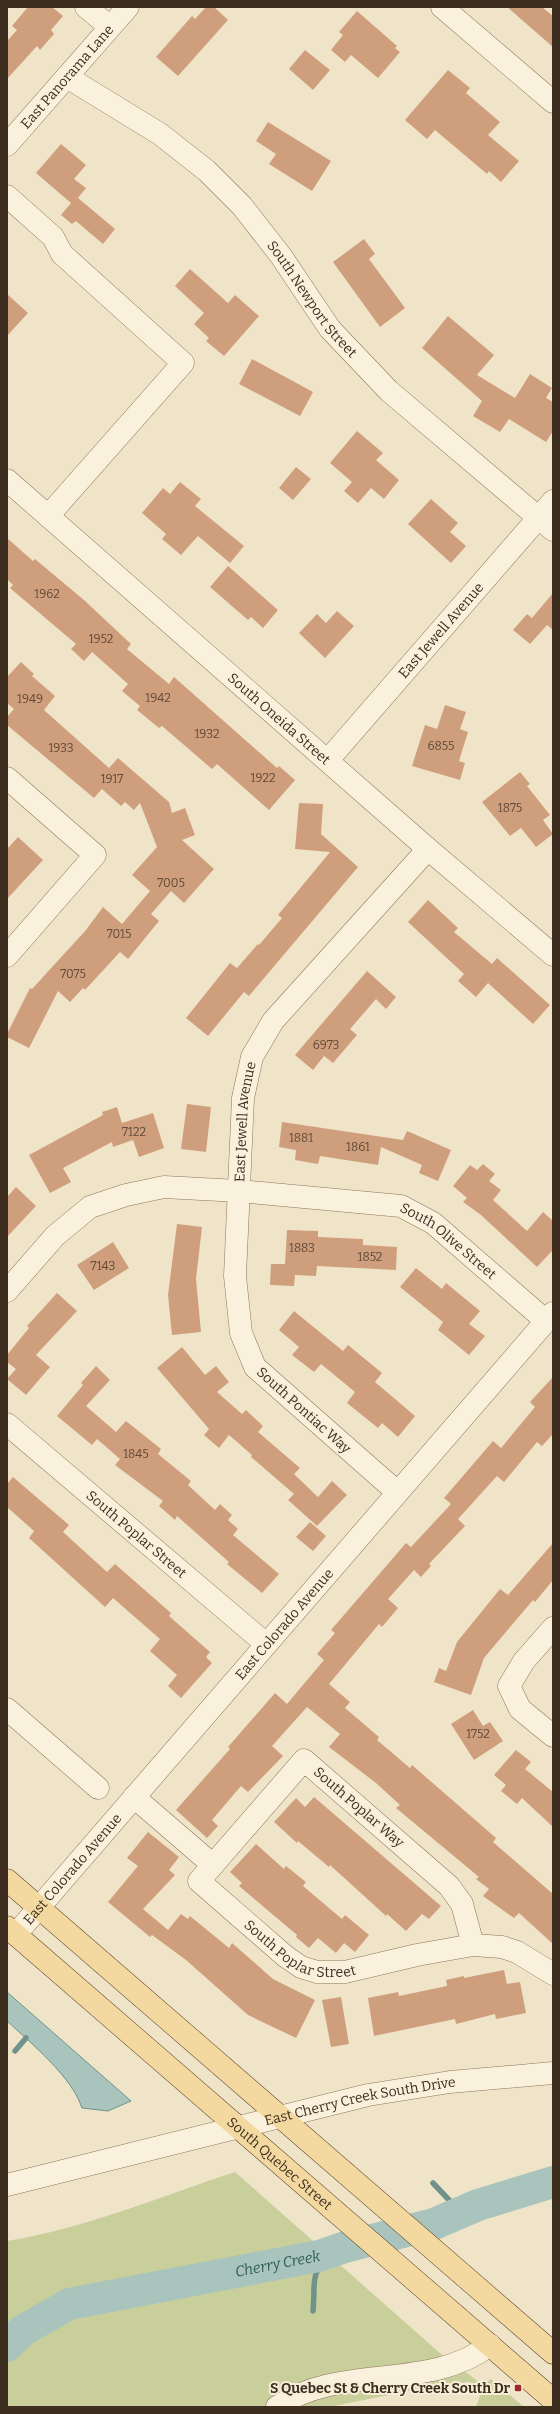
<svg xmlns="http://www.w3.org/2000/svg" width="560" height="2414" viewBox="0 0 560 2414" font-family="Bitter,serif">
<style>
.green{fill:#c9cf9b}
.water{fill:#a9c4bc;stroke:#6f938a}
.lines{fill:none;stroke-linecap:round;stroke-linejoin:round}
.stream{stroke:#6f938a;stroke-width:5.5}
.river{stroke:#a9c4bc;stroke-width:32}
.building{fill:#cf9f7d}
.minor-casing{stroke:#8d765c;stroke-width:23}
.major-casing{stroke:#5b4430;stroke-width:23}
.minor{stroke:#faf1dc;stroke-width:22}
.major{stroke:#f3d9a0;stroke-width:22}
.poi-dot{fill:#9e2a2b;stroke:#f7eed8;stroke-width:1.5}
.labels{text-anchor:middle;stroke-width:4;stroke-linejoin:round;paint-order:stroke}
.number-label{font-size:12px;fill:#624a37}
.street-label{font-size:14px;fill:#3d2e20;stroke:#f7eed8}
.poi-label{font-size:14px;font-weight:bold;fill:#3d2e20;stroke:#f7eed8;text-anchor:end}
.water-label{font-size:15px;font-style:italic;fill:#2f5d5a;stroke:#f7eed8}
</style>
<rect width="100%" height="100%" fill="#f0e4c8"/>
<!-- green -->
<path class="green" d="M 235,2172 L 441,2354 L 483,2385 L 491,2379 L 524,2407 L 476,2407 L 483,2386 L 468,2382 L 424,2388 L 329,2407 L 7,2407 L 7,2241 C 83,2229 162,2196 235,2172 Z"/>
<!-- water -->
<path class="water" d="M 7,1992 L 131,2101 L 108,2111 L 82,2108 C 72,2077 32,2044 7,2021 Z"/>
<g class="lines">
<!-- stream -->
<path class="stream" d="M 15,2051 L 26,2038
M 433,2183 L 450,2201 L 464,2211
M 313,2311 C 316,2281 308,2275 333,2251"/>
<!-- river -->
<path class="river" id="s1" d="M 7,2346 L 22,2331 L 69,2304 L 319,2256 L 345,2247 L 434,2224 L 478,2205 L 553,2182"/>
</g>
<!-- building -->
<path class="building" d="M 28,7 L 52,7 L 63,16 L 51,30 L 54,34 L 40,50 L 37,46 L 7,79 L 7,41 L 17,30 L 12,26 Z
M 206,7 L 214,7 L 228,20 L 178,76 L 156,57 L 192,16 L 195,19 Z
M 507,7 L 542,7 L 553,16 L 553,47 Z
M 357,11 L 397,46 L 395,48 L 400,52 L 378,78 L 351,55 L 345,62 L 331,50 L 343,35 L 339,32 Z
M 305,50 L 330,70 L 313,90 L 289,69 Z
M 448,70 L 470,88 L 466,93 L 500,122 L 488,135 L 519,161 L 501,182 L 489,171 L 487,174 L 435,130 L 427,139 L 405,120 Z
M 268,122 L 331,161 L 312,191 L 269,164 L 276,154 L 256,141 Z
M 61,144 L 86,165 L 74,179 L 86,188 L 78,198 L 115,229 L 103,244 L 76,221 L 72,224 L 61,215 L 71,203 L 36,173 Z
M 364,239 L 375,254 L 369,259 L 405,308 L 380,327 L 333,262 Z
M 190,269 L 228,303 L 235,295 L 259,316 L 224,356 L 206,341 L 209,338 L 194,324 L 204,313 L 175,286 Z
M 7,294 L 28,313 L 7,336 Z
M 448,316 L 494,355 L 477,375 L 515,398 L 530,374 L 552,388 L 546,398 L 553,402 L 553,431 L 546,442 L 509,419 L 500,432 L 473,416 L 482,401 L 422,348 Z
M 252,359 L 313,392 L 300,416 L 239,384 Z
M 357,431 L 383,453 L 376,460 L 399,480 L 384,499 L 371,488 L 358,503 L 344,491 L 352,482 L 330,463 Z
M 296,467 L 311,479 L 293,500 L 279,488 Z
M 180,482 L 201,499 L 195,506 L 244,546 L 230,563 L 198,536 L 181,555 L 162,539 L 166,534 L 142,513 L 163,488 L 170,494 Z
M 431,499 L 458,523 L 450,532 L 466,546 L 451,563 L 408,524 Z
M 7,538 L 33,561 L 35,559 L 84,600 L 131,644 L 127,649 L 169,684 L 174,677 L 277,768 L 279,766 L 295,780 L 269,810 L 217,764 L 212,769 L 162,726 L 159,728 L 137,710 L 140,706 L 122,691 L 128,684 L 92,652 L 84,661 L 71,649 L 76,644 L 10,588 L 13,585 L 7,579 Z
M 228,566 L 278,610 L 263,628 L 251,617 L 248,620 L 210,587 Z
M 553,593 L 553,630 L 547,625 L 530,644 L 513,630 L 527,614 L 532,618 Z
M 337,611 L 354,626 L 325,658 L 299,633 L 317,614 L 326,623 Z
M 21,662 L 34,674 L 32,676 L 55,696 L 44,710 L 109,768 L 118,758 L 169,802 L 172,813 L 185,808 L 195,835 L 182,840 L 214,869 L 184,903 L 171,891 L 151,914 L 159,921 L 128,959 L 120,952 L 85,990 L 83,988 L 70,1002 L 58,991 L 29,1048 L 7,1037 L 7,1034 L 30,988 L 32,989 L 86,930 L 103,907 L 122,924 L 150,891 L 132,875 L 157,847 L 140,803 L 134,810 L 125,802 L 121,806 L 102,789 L 94,798 L 7,725 L 7,717 L 14,709 L 7,703 L 7,677 Z
M 445,705 L 466,712 L 460,729 L 468,732 L 459,761 L 465,763 L 460,780 L 412,766 L 425,725 L 437,729 Z
M 520,772 L 530,784 L 527,786 L 550,815 L 543,820 L 553,834 L 536,847 L 521,828 L 510,836 L 482,802 Z
M 299,803 L 323,804 L 321,834 L 358,867 L 249,996 L 244,992 L 208,1036 L 186,1018 L 230,963 L 237,968 L 258,944 L 259,945 L 282,918 L 278,915 L 330,852 L 295,849 Z
M 18,837 L 43,860 L 7,899 L 7,849 Z
M 428,900 L 458,928 L 454,932 L 492,964 L 497,958 L 550,1005 L 533,1024 L 488,983 L 476,997 L 458,981 L 464,974 L 408,922 Z
M 367,971 L 396,997 L 386,1009 L 376,999 L 350,1029 L 357,1035 L 333,1063 L 324,1056 L 313,1070 L 295,1055 Z
M 187,1104 L 211,1107 L 206,1152 L 181,1149 Z
M 117,1107 L 122,1123 L 153,1113 L 164,1148 L 139,1157 L 133,1140 L 113,1147 L 112,1142 L 63,1168 L 71,1182 L 50,1193 L 29,1155 L 103,1115 L 102,1112 Z
M 282,1122 L 403,1140 L 407,1131 L 451,1150 L 438,1181 L 419,1173 L 422,1165 L 381,1147 L 378,1165 L 320,1156 L 318,1164 L 295,1160 L 296,1150 L 279,1147 Z
M 483,1164 L 495,1174 L 489,1181 L 501,1190 L 493,1200 L 527,1231 L 543,1212 L 553,1221 L 553,1250 L 537,1267 L 481,1215 L 463,1202 L 467,1198 L 453,1186 L 470,1165 L 477,1170 Z
M 16,1187 L 36,1206 L 7,1237 L 7,1197 Z
M 177,1224 L 202,1227 L 196,1279 L 201,1332 L 172,1335 L 168,1295 Z
M 287,1230 L 318,1231 L 318,1237 L 363,1239 L 363,1245 L 397,1247 L 396,1270 L 317,1266 L 316,1276 L 295,1275 L 294,1286 L 270,1285 L 271,1264 L 285,1264 Z
M 113,1242 L 129,1268 L 94,1290 L 77,1265 Z
M 416,1268 L 442,1289 L 446,1283 L 480,1311 L 469,1324 L 485,1336 L 469,1355 L 438,1330 L 443,1322 L 400,1287 Z
M 57,1293 L 77,1311 L 36,1355 L 50,1367 L 26,1395 L 7,1379 L 16,1369 L 7,1362 L 7,1355 L 29,1328 L 27,1326 Z
M 294,1311 L 343,1351 L 348,1345 L 382,1373 L 375,1382 L 415,1416 L 398,1437 L 382,1423 L 378,1428 L 347,1403 L 355,1392 L 321,1364 L 314,1372 L 292,1355 L 299,1347 L 279,1330 Z
M 182,1347 L 205,1375 L 216,1366 L 229,1382 L 217,1392 L 242,1414 L 246,1410 L 263,1426 L 258,1432 L 300,1468 L 294,1474 L 318,1497 L 332,1481 L 347,1495 L 317,1526 L 288,1500 L 294,1494 L 251,1457 L 252,1455 L 229,1435 L 219,1448 L 204,1435 L 209,1429 L 157,1368 Z
M 96,1366 L 110,1380 L 86,1406 L 116,1432 L 126,1421 L 161,1449 L 158,1454 L 191,1481 L 188,1485 L 215,1510 L 220,1504 L 232,1515 L 228,1520 L 238,1529 L 233,1535 L 279,1574 L 262,1593 L 227,1564 L 229,1562 L 177,1516 L 175,1520 L 159,1506 L 163,1501 L 115,1465 L 120,1459 L 97,1439 L 92,1445 L 57,1416 L 83,1385 L 81,1383 Z
M 553,1377 L 553,1434 L 542,1446 L 537,1442 L 504,1482 L 497,1476 L 458,1519 L 465,1526 L 429,1564 L 431,1566 L 421,1577 L 414,1570 L 388,1599 L 398,1608 L 382,1627 L 379,1624 L 329,1684 L 350,1702 L 345,1708 L 379,1737 L 377,1740 L 410,1768 L 412,1765 L 496,1838 L 493,1842 L 553,1894 L 553,1944 L 519,1913 L 514,1918 L 483,1896 L 489,1889 L 476,1879 L 479,1877 L 396,1808 L 400,1805 L 376,1783 L 329,1747 L 340,1734 L 307,1707 L 272,1746 L 283,1756 L 248,1792 L 241,1786 L 212,1820 L 218,1826 L 207,1838 L 176,1810 L 230,1749 L 228,1747 L 275,1693 L 287,1704 L 324,1660 L 317,1654 L 335,1633 L 331,1630 L 406,1543 L 411,1547 L 451,1504 L 444,1498 L 493,1441 L 501,1448 L 535,1407 L 530,1402 Z
M 13,1477 L 69,1525 L 63,1532 L 107,1572 L 115,1564 L 171,1613 L 169,1616 L 210,1652 L 206,1657 L 212,1663 L 181,1698 L 168,1686 L 177,1675 L 150,1651 L 160,1639 L 113,1598 L 105,1607 L 29,1538 L 34,1531 L 7,1507 L 7,1484 Z
M 310,1522 L 326,1536 L 313,1551 L 296,1537 Z
M 553,1543 L 553,1580 L 535,1602 L 533,1600 L 484,1658 L 471,1695 L 434,1682 L 439,1668 L 446,1671 L 457,1642 L 500,1589 L 508,1595 Z
M 473,1710 L 483,1726 L 490,1722 L 503,1741 L 474,1760 L 451,1724 Z
M 516,1750 L 531,1762 L 525,1769 L 553,1792 L 553,1827 L 522,1798 L 517,1804 L 501,1791 L 506,1785 L 494,1775 Z
M 314,1797 L 441,1906 L 429,1919 L 422,1914 L 406,1931 L 387,1914 L 386,1916 L 330,1865 L 329,1867 L 298,1841 L 297,1843 L 274,1822 L 296,1798 L 305,1807 Z
M 148,1832 L 179,1857 L 169,1870 L 175,1875 L 143,1909 L 168,1930 L 181,1914 L 188,1919 L 190,1916 L 229,1948 L 232,1943 L 273,1979 L 315,2000 L 296,2038 L 248,2015 L 186,1960 L 152,1935 L 150,1937 L 108,1902 L 138,1866 L 127,1858 Z
M 256,1844 L 284,1869 L 286,1866 L 306,1882 L 303,1886 L 342,1919 L 345,1915 L 369,1935 L 355,1952 L 344,1943 L 336,1953 L 318,1938 L 309,1948 L 296,1937 L 297,1935 L 239,1886 L 242,1883 L 230,1872 Z
M 504,1970 L 507,1984 L 520,1982 L 526,2013 L 496,2019 L 495,2014 L 456,2024 L 455,2019 L 374,2036 L 368,1998 L 398,1992 L 399,1996 L 447,1986 L 446,1980 L 464,1976 L 464,1978 Z
M 341,1997 L 349,2044 L 331,2047 L 322,2000 Z"/>
<g class="lines">
<defs>
<g id="minor">
<path d="M 86,7 L 110,27"/>
<path d="M 442,7 L 553,102"/>
<path id="s2" d="M 67,77 L 160,134 L 207,171 L 242,206 L 281,256 L 330,329 L 389,391 L 553,530"/>
<path id="s3" d="M 7,145 L 128,7"/>
<path d="M 7,196 L 53,237 L 62,254 L 183,363 L 48,516"/>
<path id="s4" d="M 7,480 L 428,849 L 553,955"/>
<path id="s5" d="M 328,760 L 553,501"/>
<path d="M 7,778 L 95,855 L 7,956"/>
<path id="s6" d="M 7,1291 L 55,1236 L 90,1207 L 126,1195 L 164,1187 L 239,1191 L 401,1206 L 433,1223 L 546,1321"/>
<path id="s7" d="M 7,1424 L 266,1644"/>
<path id="s8" d="M 397,1492 L 255,1367 L 241,1333 L 235,1276 L 243,1098 L 252,1057 L 273,1021 L 428,849"/>
<path d="M 553,1628 L 524,1661 L 509,1686 L 520,1709 L 553,1736"/>
<path d="M 7,1709 L 98,1788"/>
<path d="M 134,1797 L 213,1865"/>
<path id="s9" d="M 16,1934 L 553,1313"/>
<path id="s10" d="M 473,1945 L 462,1904 L 449,1886 L 304,1760 L 199,1881 L 285,1956 L 301,1967 L 317,1972 L 345,1972 L 417,1955 L 473,1945 L 502,1947 L 517,1952 L 553,1974"/>
<path id="s11" d="M 7,2185 L 368,2095 L 450,2082 L 553,2073"/>
<path d="M 277,2407 C 339,2363 429,2392 490,2345"/>
</g>
<g id="major">
<path d="M 7,1880 L 553,2353"/>
<path id="s12" d="M 7,1927 L 553,2400"/>
</g>
</defs>
<!-- minor casing -->
<use href="#minor" class="minor-casing"/>
<!-- major casing -->
<use href="#major" class="major-casing"/>
<!-- minor -->
<use href="#minor" class="minor"/>
<!-- major -->
<use href="#major" class="major"/>
</g>
<!-- markers -->
<rect class="poi-dot" x="514" y="2384" width="8" height="8" rx="2"/>
<g class="labels">
<!-- number labels -->
<g class="number-label">
<text x="47" y="598">1962</text>
<text x="101" y="643">1952</text>
<text x="158" y="702">1942</text>
<text x="30" y="703">1949</text>
<text x="207" y="738">1932</text>
<text x="441" y="750">6855</text>
<text x="61" y="752">1933</text>
<text x="263" y="782">1922</text>
<text x="112" y="783">1917</text>
<text x="510" y="812">1875</text>
<text x="171" y="887">7005</text>
<text x="119" y="938">7015</text>
<text x="73" y="978">7075</text>
<text x="326" y="1049">6973</text>
<text x="134" y="1136">7122</text>
<text x="301" y="1142">1881</text>
<text x="358" y="1151">1861</text>
<text x="302" y="1252">1883</text>
<text x="370" y="1261">1852</text>
<text x="103" y="1270">7143</text>
<text x="136" y="1458">1845</text>
<text x="478" y="1738">1752</text>
</g>
<!-- street labels -->
<g class="street-label">
<text dy="5" stroke="none"><textPath href="#s3" startOffset="91">East Panorama Lane</textPath></text>
<text dy="5" stroke="none"><textPath href="#s2" startOffset="335">South Newport Street</textPath></text>
<text dy="5" stroke="none"><textPath href="#s5" startOffset="172">East Jewell Avenue</textPath></text>
<text dy="5" stroke="none"><textPath href="#s4" startOffset="362">South Oneida Street</textPath></text>
<text dy="5" stroke="none"><textPath href="#s8" startOffset="438">East Jewell Avenue</textPath></text>
<text dy="5" stroke="none"><textPath href="#s6" startOffset="492">South Olive Street</textPath></text>
<text transform="translate(304 1410) rotate(42)" y="5">South Pontiac Way</text>
<text dy="5" stroke="none"><textPath href="#s7" startOffset="170">South Poplar Street</textPath></text>
<text dy="5" stroke="none"><textPath href="#s9" startOffset="410">East Colorado Avenue</textPath></text>
<text transform="translate(359 1807) rotate(41)" y="5">South Poplar Way</text>
<text dy="5" stroke="none"><textPath href="#s9" startOffset="86">East Colorado Avenue</textPath></text>
<text dy="5" stroke="none"><textPath href="#s10" startOffset="543">South Poplar Street</textPath></text>
<text dy="5" stroke="none"><textPath href="#s11" startOffset="363">East Cherry Creek South Drive</textPath></text>
<text dy="5" stroke="none"><textPath href="#s12" startOffset="361">South Quebec Street</textPath></text>
</g>
<!-- poi labels -->
<g class="poi-label">
<text x="510" y="2393">S Quebec St &amp; Cherry Creek South Dr</text>
</g>
<!-- water labels -->
<g class="water-label">
<text dy="5" stroke="none"><textPath href="#s1" startOffset="288">Cherry Creek</textPath></text>
</g>
</g>
<!-- border -->
<rect width="560" height="2414" fill="none" stroke="#3d2e20" stroke-width="16"/>
</svg>
